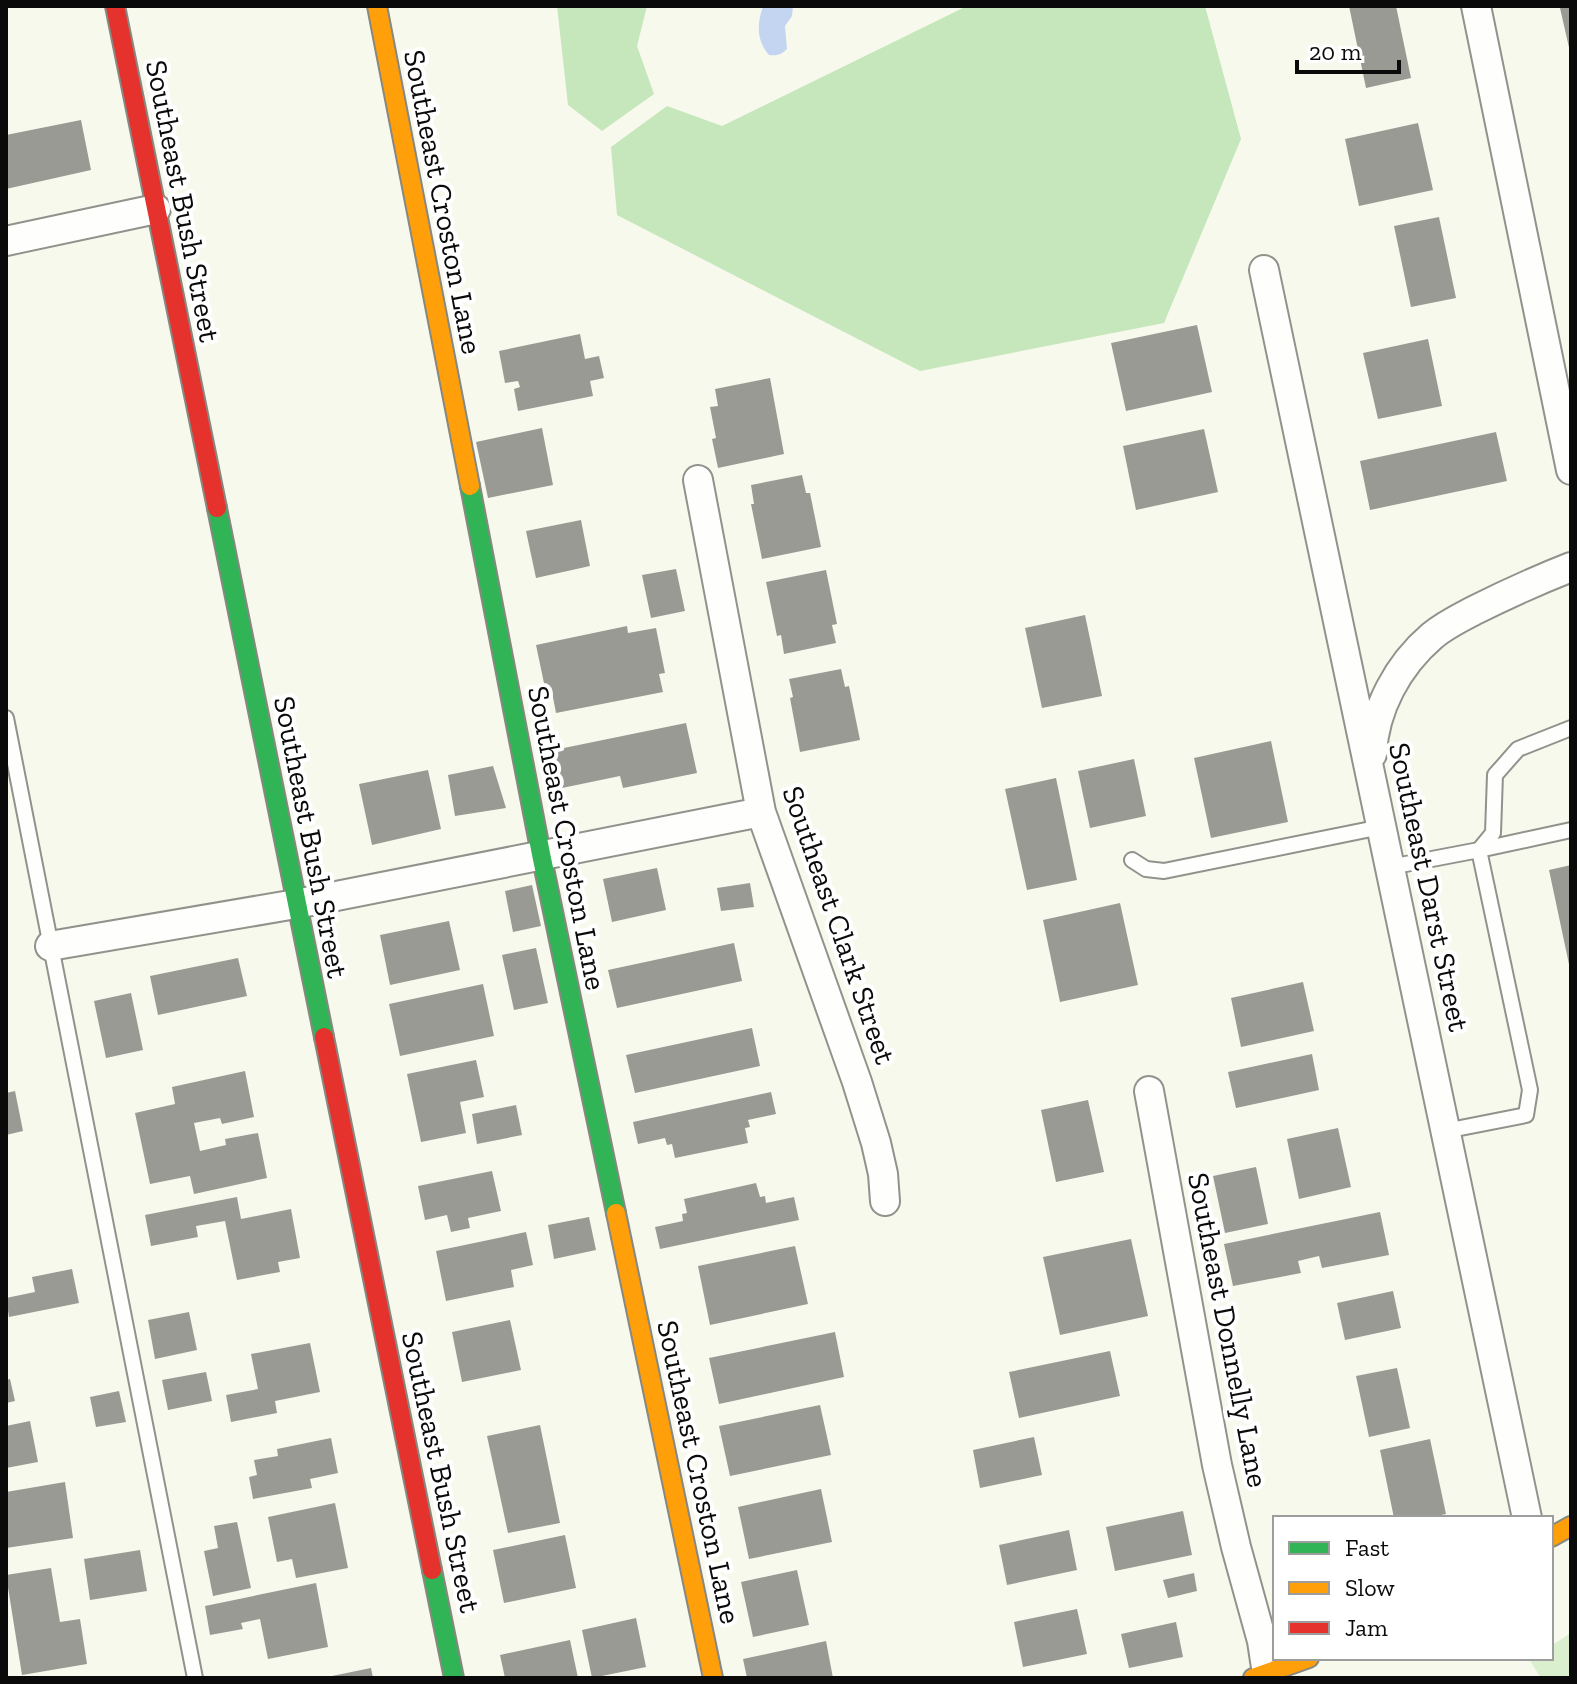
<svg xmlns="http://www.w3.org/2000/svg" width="1577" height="1684" viewBox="0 0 1577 1684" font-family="'Zilla Slab',serif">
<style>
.green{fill:#d9efcd}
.forest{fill:#c6e6bc}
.water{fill:#c4d5f2}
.building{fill:#9a9a94}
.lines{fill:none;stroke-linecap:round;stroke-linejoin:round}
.lane-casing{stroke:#91928c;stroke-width:18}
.street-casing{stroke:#91928c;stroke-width:32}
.fast-casing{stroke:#888883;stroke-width:22}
.slow-casing{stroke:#888883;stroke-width:22}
.jam-casing{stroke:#888883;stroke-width:22}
.lane{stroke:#fefefc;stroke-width:14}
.street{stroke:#fefefc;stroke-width:28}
.fast{stroke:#30b455;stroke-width:18}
.slow{stroke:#ff9f0a;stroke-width:18}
.jam{stroke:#e5322d;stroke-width:18}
.labels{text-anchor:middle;stroke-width:8;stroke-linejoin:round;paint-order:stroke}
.street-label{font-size:30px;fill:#0a0a0a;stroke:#fff}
</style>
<rect width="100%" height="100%" fill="#f8f9ed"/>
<!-- green -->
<path class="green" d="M 1571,1633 L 1571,1678 L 1541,1678 L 1529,1659 L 1551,1658 L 1551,1646 Z"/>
<!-- forest -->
<path class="forest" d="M 557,6 L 647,6 L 637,46 L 654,94 L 602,131 L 568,105 Z
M 967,6 L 1205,6 L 1241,139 L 1164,323 L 920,371 L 617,215 L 611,147 L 667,106 L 722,126 Z"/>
<!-- water -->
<path class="water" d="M 763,6 L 793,6 L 792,16 L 785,26 L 787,49 C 781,55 777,56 769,55 C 756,40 757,24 763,6 Z"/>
<!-- building -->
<path class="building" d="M 1349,6 L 1396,6 L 1411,78 L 1366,88 Z
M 1571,6 L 1571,52 L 1570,52 L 1560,8 Z
M 81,120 L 91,170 L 6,189 L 6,135 Z
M 1418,123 L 1433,190 L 1359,206 L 1345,139 Z
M 1439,217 L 1456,298 L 1411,307 L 1394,226 Z
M 1197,325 L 1212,392 L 1126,411 L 1111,343 Z
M 580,334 L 585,359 L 599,356 L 604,378 L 590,381 L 593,396 L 518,411 L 514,389 L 520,387 L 518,381 L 505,383 L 499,351 Z
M 1428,339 L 1442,406 L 1378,419 L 1363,353 Z
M 770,378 L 784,454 L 718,468 L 712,439 L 716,438 L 710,407 L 718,406 L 715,389 Z
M 542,428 L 553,485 L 488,498 L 476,442 Z
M 1204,429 L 1218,492 L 1136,510 L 1123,446 Z
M 1496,432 L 1507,481 L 1370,510 L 1360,461 Z
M 802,475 L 806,493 L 810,493 L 821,547 L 762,559 L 751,504 L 754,504 L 751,485 Z
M 581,520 L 590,566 L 536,578 L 526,531 Z
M 676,569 L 685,611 L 651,618 L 642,575 Z
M 826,570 L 837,624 L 832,625 L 836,643 L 784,654 L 781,635 L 777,636 L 766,582 Z
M 1085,615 L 1102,696 L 1042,708 L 1025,628 Z
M 627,626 L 628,633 L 656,628 L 665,673 L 659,674 L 663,692 L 556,713 L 551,687 L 545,688 L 536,645 Z
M 841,669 L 845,687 L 849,686 L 860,740 L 800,752 L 790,698 L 793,697 L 789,679 Z
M 686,723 L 697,773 L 623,788 L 620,776 L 562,788 L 554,750 Z
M 1271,741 L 1288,822 L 1211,838 L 1194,758 Z
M 1134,759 L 1146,816 L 1090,828 L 1078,771 Z
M 493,766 L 506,808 L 455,816 L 448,775 Z
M 428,770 L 441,829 L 372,845 L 359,784 Z
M 1056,778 L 1077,880 L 1027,890 L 1005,789 Z
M 1571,865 L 1571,969 L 1570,969 L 1549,870 Z
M 657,868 L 666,910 L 612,922 L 603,879 Z
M 750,883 L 754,907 L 721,911 L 717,888 Z
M 532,885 L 541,926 L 513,932 L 505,891 Z
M 1120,903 L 1138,985 L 1060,1002 L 1043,920 Z
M 449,921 L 460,970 L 390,985 L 380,935 Z
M 734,943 L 742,981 L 617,1008 L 608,970 Z
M 536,948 L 548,1003 L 514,1010 L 502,955 Z
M 238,958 L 247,996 L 158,1015 L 150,976 Z
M 1303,982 L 1314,1031 L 1241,1047 L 1231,998 Z
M 483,984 L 494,1036 L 400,1056 L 389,1004 Z
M 131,993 L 143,1050 L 106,1058 L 94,1001 Z
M 752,1028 L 760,1066 L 635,1093 L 626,1055 Z
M 1312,1054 L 1319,1090 L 1236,1108 L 1228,1072 Z
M 476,1060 L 484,1097 L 460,1102 L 466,1133 L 421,1142 L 407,1074 Z
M 245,1071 L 254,1117 L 222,1124 L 220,1118 L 194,1123 L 200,1151 L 226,1145 L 225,1139 L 258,1133 L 267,1178 L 194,1194 L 190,1176 L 150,1184 L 135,1113 L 175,1104 L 172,1087 Z
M 15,1091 L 23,1131 L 6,1135 L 6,1093 Z
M 771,1092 L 776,1114 L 748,1120 L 750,1127 L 745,1128 L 748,1143 L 675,1158 L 672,1144 L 667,1145 L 665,1138 L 638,1144 L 633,1122 Z
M 1088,1100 L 1104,1172 L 1056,1182 L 1041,1110 Z
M 516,1105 L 522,1135 L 477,1144 L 472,1114 Z
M 1338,1128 L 1351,1187 L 1299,1199 L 1287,1139 Z
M 1256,1167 L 1268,1224 L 1225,1233 L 1213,1176 Z
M 492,1171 L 501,1211 L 468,1218 L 470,1228 L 451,1232 L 447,1215 L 425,1220 L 418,1186 Z
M 756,1183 L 760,1197 L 765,1196 L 766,1203 L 794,1197 L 799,1220 L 660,1249 L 655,1227 L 683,1221 L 682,1214 L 687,1213 L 684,1199 Z
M 237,1197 L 241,1219 L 291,1209 L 300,1258 L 278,1262 L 280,1272 L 237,1280 L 225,1221 L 196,1226 L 198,1237 L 151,1246 L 145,1215 Z
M 1380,1212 L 1389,1255 L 1322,1268 L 1319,1256 L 1298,1261 L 1301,1273 L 1233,1286 L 1224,1244 Z
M 589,1217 L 596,1250 L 554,1259 L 548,1225 Z
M 526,1232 L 533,1265 L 511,1270 L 514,1287 L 446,1301 L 436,1251 Z
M 1131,1239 L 1148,1316 L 1060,1335 L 1043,1257 Z
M 795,1246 L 808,1304 L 710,1325 L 698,1266 Z
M 72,1269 L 79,1303 L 9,1317 L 6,1298 L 35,1292 L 32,1277 Z
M 1393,1291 L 1401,1328 L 1345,1340 L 1337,1303 Z
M 189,1312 L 197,1350 L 155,1359 L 148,1320 Z
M 510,1320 L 521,1370 L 462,1382 L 452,1332 Z
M 835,1332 L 844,1377 L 719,1404 L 709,1358 Z
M 310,1343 L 320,1392 L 275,1401 L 277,1413 L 231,1422 L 226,1395 L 258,1389 L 251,1354 Z
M 1110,1351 L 1120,1396 L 1019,1418 L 1009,1372 Z
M 1397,1368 L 1410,1428 L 1369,1437 L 1356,1376 Z
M 206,1372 L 212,1401 L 168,1410 L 162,1380 Z
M 10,1379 L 15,1401 L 6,1403 L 6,1380 Z
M 119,1391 L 126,1422 L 96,1427 L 90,1397 Z
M 820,1405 L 831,1455 L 730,1476 L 719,1426 Z
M 30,1421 L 38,1462 L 6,1468 L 6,1426 Z
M 540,1425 L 560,1523 L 508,1533 L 487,1436 Z
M 1034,1437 L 1042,1475 L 980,1488 L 973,1450 Z
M 331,1438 L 338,1473 L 310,1479 L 312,1488 L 253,1499 L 249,1477 L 257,1475 L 254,1460 L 278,1456 L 277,1449 Z
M 1430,1439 L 1446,1514 L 1427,1518 L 1394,1518 L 1380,1450 Z
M 65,1482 L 73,1538 L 6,1548 L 6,1492 Z
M 821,1489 L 832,1542 L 749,1559 L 738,1507 Z
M 335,1503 L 348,1568 L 296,1578 L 292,1559 L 277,1562 L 268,1517 Z
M 1183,1511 L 1192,1555 L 1115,1571 L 1106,1527 Z
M 237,1522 L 251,1588 L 213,1596 L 204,1551 L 218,1548 L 214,1526 Z
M 1069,1530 L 1077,1570 L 1007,1585 L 999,1545 Z
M 565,1535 L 576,1588 L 504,1603 L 493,1550 Z
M 140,1550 L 147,1591 L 90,1600 L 84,1559 Z
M 51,1568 L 60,1622 L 80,1619 L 87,1664 L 22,1675 L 6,1575 Z
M 797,1570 L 809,1625 L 753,1637 L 741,1582 Z
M 1194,1573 L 1197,1591 L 1168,1598 L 1163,1580 Z
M 316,1583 L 328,1647 L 268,1659 L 260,1619 L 241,1623 L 243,1629 L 210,1635 L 205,1606 Z
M 1077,1609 L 1087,1654 L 1023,1667 L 1014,1622 Z
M 636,1618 L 646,1667 L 592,1678 L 582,1630 Z
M 1176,1622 L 1183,1657 L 1129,1668 L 1121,1634 Z
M 570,1640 L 578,1678 L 505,1678 L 500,1655 Z
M 826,1641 L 833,1678 L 747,1678 L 743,1659 Z
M 371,1668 L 373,1678 L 327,1678 L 327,1677 Z"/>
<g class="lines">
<defs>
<path id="lane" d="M 6,718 L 195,1678
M 1132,860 L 1146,869 L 1164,871 L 1381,827
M 1390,867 L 1479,850 L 1493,833 L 1495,775 L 1518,749 L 1571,728
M 1445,1131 L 1526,1115 L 1530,1090 L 1479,850 L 1571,830"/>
<path id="street" d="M 1476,6 L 1571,470
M 6,241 L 156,209
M 1264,270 L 1527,1518
M 698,480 L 761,812 L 857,1082 L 876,1143 L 883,1174 L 885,1201
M 1372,754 C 1374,709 1398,665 1432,636 C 1445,625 1460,618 1475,610 C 1507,594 1538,580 1571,567
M 50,946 L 296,904 L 761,812
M 1149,1091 L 1217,1465 L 1236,1547 L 1262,1641 L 1267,1674"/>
<path id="fast" d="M 470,486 L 541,854 L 616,1213
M 217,508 L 324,1037
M 432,1570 L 454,1678"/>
<path id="slow" d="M 377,6 L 470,486
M 616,1213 L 713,1678
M 1551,1537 L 1571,1526
M 1253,1678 L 1309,1658"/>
<path id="jam" d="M 115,6 L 217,508
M 324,1037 L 432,1570"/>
</defs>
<!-- lane casing -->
<use href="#lane" class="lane-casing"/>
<!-- street casing -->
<use href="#street" class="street-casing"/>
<!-- fast casing -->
<use href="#fast" class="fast-casing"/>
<!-- slow casing -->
<use href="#slow" class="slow-casing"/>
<!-- jam casing -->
<use href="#jam" class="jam-casing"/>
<!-- lane -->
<use href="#lane" class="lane"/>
<!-- street -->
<use href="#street" class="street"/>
<!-- fast -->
<use href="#fast" class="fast"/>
<!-- slow -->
<use href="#slow" class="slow"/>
<!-- jam -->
<use href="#jam" class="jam"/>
</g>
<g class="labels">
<!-- street labels -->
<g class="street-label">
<text transform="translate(183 201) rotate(79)" y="10">Southeast Bush Street</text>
<text transform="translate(443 202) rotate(79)" y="10">Southeast Croston Lane</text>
<text transform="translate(311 837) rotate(79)" y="10">Southeast Bush Street</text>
<text transform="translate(567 838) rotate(79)" y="10">Southeast Croston Lane</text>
<text transform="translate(1429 887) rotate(78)" y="10">Southeast Darst Street</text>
<text transform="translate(839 925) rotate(71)" y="10">Southeast Clark Street</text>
<text transform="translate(1228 1330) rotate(79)" y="10">Southeast Donnelly Lane</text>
<text transform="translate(441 1472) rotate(78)" y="10">Southeast Bush Street</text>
<text transform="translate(699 1472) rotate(78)" y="10">Southeast Croston Lane</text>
</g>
</g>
<!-- border -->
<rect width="1577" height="1684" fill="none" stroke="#0a0a0a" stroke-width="16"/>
<!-- legend -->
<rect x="1273" y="1516" width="280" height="144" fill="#ffffff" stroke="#9d9d9d" stroke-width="2"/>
<rect x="1289" y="1542" width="40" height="12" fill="#30b455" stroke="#9d9d9d" stroke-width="2"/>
<text x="1345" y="1556" font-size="24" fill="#0a0a0a">Fast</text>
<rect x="1289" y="1582" width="40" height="12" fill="#ff9f0a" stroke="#9d9d9d" stroke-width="2"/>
<text x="1345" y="1596" font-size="24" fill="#0a0a0a">Slow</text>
<rect x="1289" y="1622" width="40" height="12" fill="#e5322d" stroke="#9d9d9d" stroke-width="2"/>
<text x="1345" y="1636" font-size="24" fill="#0a0a0a">Jam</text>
<!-- scale -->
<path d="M1297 60v12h102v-12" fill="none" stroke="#0a0a0a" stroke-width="4"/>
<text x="1309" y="60" font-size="24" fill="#0a0a0a" stroke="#ffffff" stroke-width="6" paint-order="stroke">20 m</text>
</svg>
